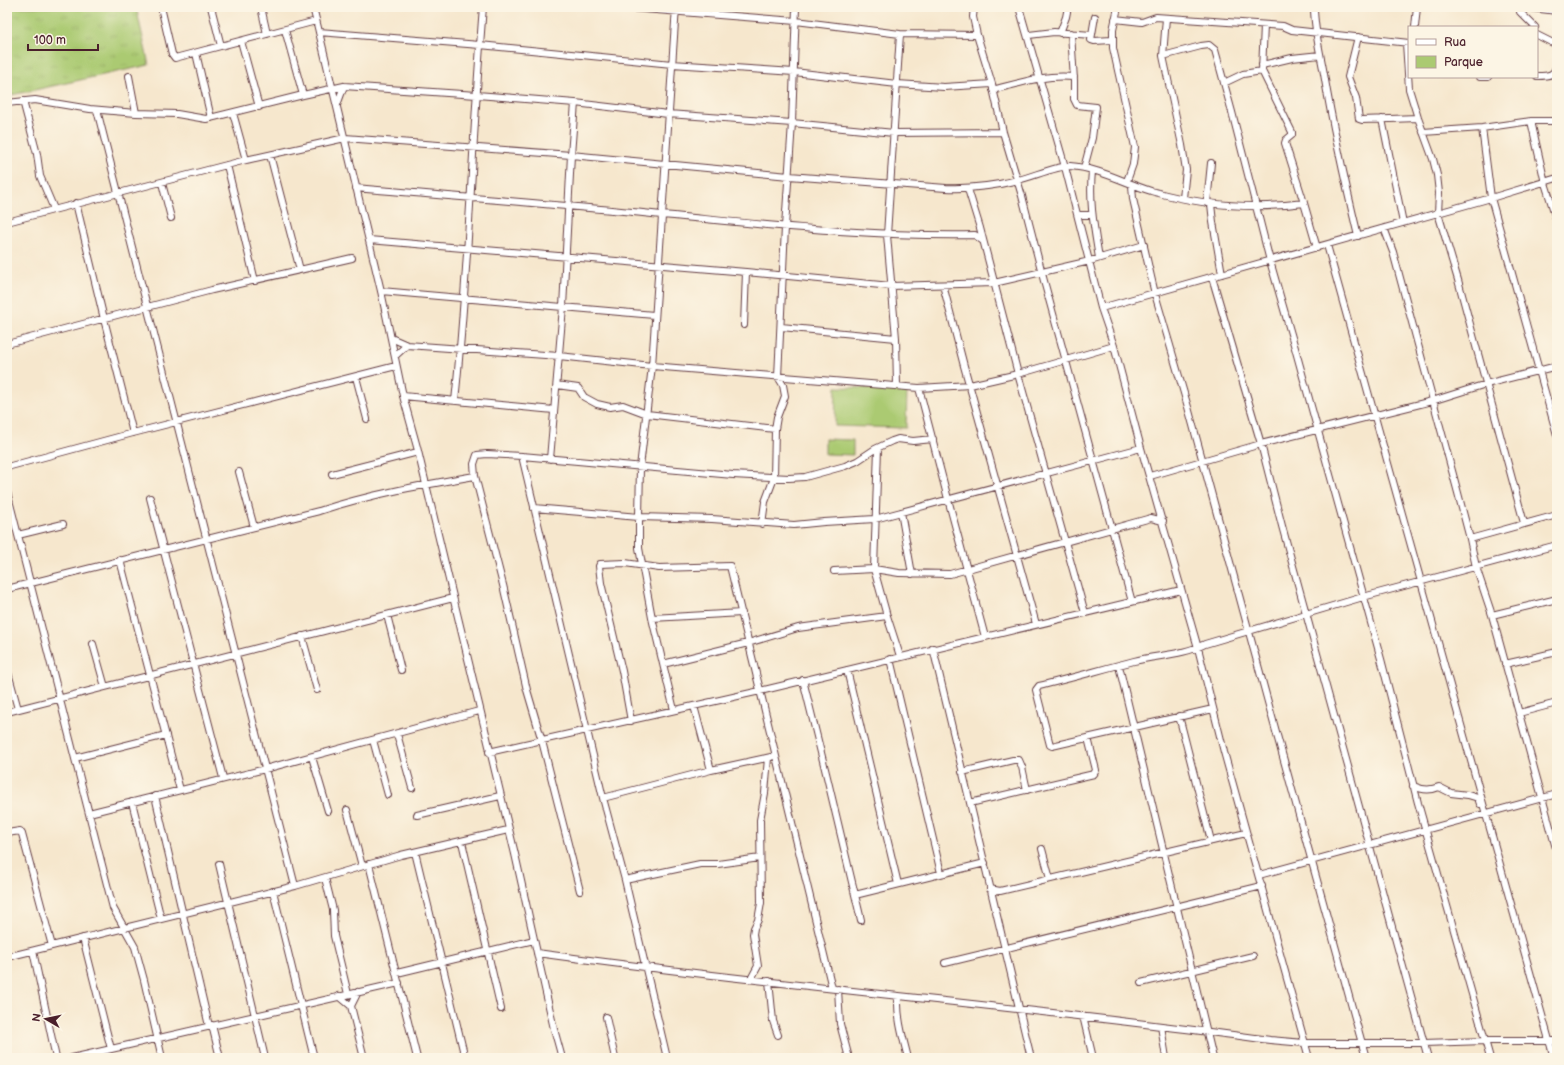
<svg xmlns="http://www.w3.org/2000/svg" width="1564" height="1065" viewBox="0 0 1564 1065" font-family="'Balsamiq Sans',sans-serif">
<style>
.grass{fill:url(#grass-tufts);stroke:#7a744e}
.park{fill:#abca72;stroke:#7a744e}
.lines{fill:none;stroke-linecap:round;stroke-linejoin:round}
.minor-casing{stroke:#643d43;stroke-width:8}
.minor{stroke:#fff;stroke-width:6}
.rail{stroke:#4a1f2b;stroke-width:1.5;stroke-dasharray:6 3;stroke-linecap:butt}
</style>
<defs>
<pattern id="grass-tufts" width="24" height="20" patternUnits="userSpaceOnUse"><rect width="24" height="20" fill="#abca72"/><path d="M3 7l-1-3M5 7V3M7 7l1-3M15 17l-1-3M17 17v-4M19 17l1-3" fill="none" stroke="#95ad63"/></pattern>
</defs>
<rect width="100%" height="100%" fill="#fcf5e5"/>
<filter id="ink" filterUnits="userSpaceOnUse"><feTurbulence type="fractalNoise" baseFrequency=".025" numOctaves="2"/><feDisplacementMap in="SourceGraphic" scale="8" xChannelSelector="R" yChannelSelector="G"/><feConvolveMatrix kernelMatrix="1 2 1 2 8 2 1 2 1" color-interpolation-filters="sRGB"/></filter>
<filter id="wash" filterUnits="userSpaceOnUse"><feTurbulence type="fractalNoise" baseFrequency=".012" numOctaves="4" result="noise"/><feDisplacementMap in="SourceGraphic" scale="16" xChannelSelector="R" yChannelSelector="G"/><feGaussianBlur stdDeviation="0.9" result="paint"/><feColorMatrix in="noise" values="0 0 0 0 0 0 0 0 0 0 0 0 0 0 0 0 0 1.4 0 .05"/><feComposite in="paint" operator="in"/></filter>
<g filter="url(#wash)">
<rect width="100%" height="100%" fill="#f6e7cd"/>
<!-- grass -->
<path class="grass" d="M 7,7 L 136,7 L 149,65 L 7,96 Z"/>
<!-- park -->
<path class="park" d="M 836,387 L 907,389 L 906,428 L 835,426 Z
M 825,439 L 853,440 L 853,455 L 825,454 Z"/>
</g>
<g filter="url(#ink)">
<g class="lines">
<defs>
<path id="minor" d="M 161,7 L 172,54 L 175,58 L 316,21
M 211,7 L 221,46
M 261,7 L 267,34
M 313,7 L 381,291 L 403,396 L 417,447 L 515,854 L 554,1029 L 562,1058
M 618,7 L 796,21 L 900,34 L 977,35
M 974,7 L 973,17 L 977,35 L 992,84 L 1003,132 L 1022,196 L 1044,281 L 1132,602
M 1019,7 L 1065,167 L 1101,308 L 1114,346 L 1141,448 L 1198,648 L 1224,752 L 1309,1058
M 1118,7 L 1113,30 L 1113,48 L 1135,147 L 1133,164 L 1127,181
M 1314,7 C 1314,29 1320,52 1324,74 C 1333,128 1345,182 1358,236
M 1520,7 L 1520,12 L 1535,27
M 1523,7 L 1557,11
M 1095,17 L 1091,40 L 1094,41 L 1112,40
M 1166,18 L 1163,56 L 1182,145 L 1186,170 L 1183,198
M 1115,19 L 1142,22 L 1156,17 L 1283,26 L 1292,30 L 1409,43
M 1264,25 L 1262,71 L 1292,132 L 1292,135 L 1286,140 L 1285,143 L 1304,203 L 1317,248
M 1415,27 L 1417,7
M 285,30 L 303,95
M 319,32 L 480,45 L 672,64 L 794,72 L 897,84 L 944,87 L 992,84
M 1060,33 L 1066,17 L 1068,7
M 1071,33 L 1074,80 L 1074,99 L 1077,105 L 1096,107 L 1092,138 L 1084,168
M 1029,35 L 1054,32 L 1091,35
M 1537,35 L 1557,45
M 1358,37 L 1348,77 L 1356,98 L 1359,119 L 1362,120 L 1418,118
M 241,41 L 259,107
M 1406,43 L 1409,89 L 1418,118 L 1433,159 L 1437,175 L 1439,193 L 1438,213 L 1458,280 L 1524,523
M 196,53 L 211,118
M 1163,56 L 1201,46 L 1209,45 L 1215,50 L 1232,112 L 1270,261 L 1295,348 L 1381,659 L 1418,803 L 1490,1058
M 1262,65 L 1292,58 L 1320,55
M 129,76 L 136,113
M 1537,76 C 1549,76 1555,76 1557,63
M 1480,77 L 1488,77
M 1224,83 L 1243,74 L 1262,71
M 993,90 C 1020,83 1045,74 1074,77
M 23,101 L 37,154 L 40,176 L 54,209
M 7,103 L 35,100 L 90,109 L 136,113 L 177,114 L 206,119 L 303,95 L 344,86 L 477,95 L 575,103 L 668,114 L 792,123 L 894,133 L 1003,132
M 337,105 L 344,86
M 97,110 L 295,886
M 233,113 L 246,160
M 1382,119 L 1403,223
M 1531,121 L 1545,183 L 1557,221
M 1482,128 L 1491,198 L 1557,435
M 1423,132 L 1482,128 L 1531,121 L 1557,121
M 270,155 L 300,270
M 227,165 L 255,281
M 1092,171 C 1089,202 1094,227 1099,258
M 162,183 L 171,218
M 1132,185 L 1133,199 L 1155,294 L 1188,407 L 1275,728 L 1366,1058
M 356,188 C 455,197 553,204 652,214 C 759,224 866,237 975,235 L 983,241
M 968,189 L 980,228 L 1018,374 L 1085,613
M 76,203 L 104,319 L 133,433
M 1207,203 L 1211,163
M 1211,204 L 1213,222 L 1222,274
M 1078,215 L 1092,215
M 7,222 L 246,160 L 345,138 L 571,155 L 789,176 L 946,188 C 970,189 994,186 1018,180 C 1032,177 1056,166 1070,166 C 1099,168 1125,183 1151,191 C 1201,205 1253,210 1304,203
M 1384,228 L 1393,252 L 1458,493 L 1470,539 L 1476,567 L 1492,615 L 1557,852
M 369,240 L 746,272 L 891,286 L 994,283 L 1090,261 L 1144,245
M 1327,245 L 1554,1058
M 1212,277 L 1261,444 L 1282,526 L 1428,1058
M 943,285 L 964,366 L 1036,624
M 381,291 L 654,315
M 1101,308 L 1491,198 L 1557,178
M 744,325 L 746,272
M 781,327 L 896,338
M 391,338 L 407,345 L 559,356 L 652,366 L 919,388 L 970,385 L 1018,374 L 1114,346
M 7,344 L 212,290 L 352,258
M 395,356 L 407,345
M 356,377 L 367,419
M 557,385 L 578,388 L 584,397 L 597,404 L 610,407 L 623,405 L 647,414 L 775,429
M 897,386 L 896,338 L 887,235 L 900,34
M 919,388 L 948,499 L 985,637
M 403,396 L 554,410
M 455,401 C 469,270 472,138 483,7
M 878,448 L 874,569 L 887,616 L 900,656
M 522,456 L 603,798 L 625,880 L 667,1058
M 550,459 L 563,307 L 571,155 L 575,103
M 7,467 L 133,433 L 396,366
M 239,472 L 254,527
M 332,474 L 418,452
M 1150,476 L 1261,444 L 1432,401 L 1486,384 L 1557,366
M 7,492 L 113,908 L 135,947 L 144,980 L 162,1058
M 150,498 L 223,778
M 534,508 L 639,517 L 712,519 L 794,525 L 824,522 L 875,519 L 1141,448
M 901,512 L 912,574
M 762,524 L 765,502 L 774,478 L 775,429 L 777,417 L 785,396 L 783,385 L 778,377 L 785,227 L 792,123 L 796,7
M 18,535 L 63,524
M 1470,539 L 1557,515
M 120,560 L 180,790
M 834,571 L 874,569 L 899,573 L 950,574 L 1151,518 L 1163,521
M 7,589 L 319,511 C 370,494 423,485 475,476
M 387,615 L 401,670
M 1492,615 L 1557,599
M 652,618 L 742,613
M 302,636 L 317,690
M 93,644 L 105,687
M 933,648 L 1031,1058
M 890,659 L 941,873
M 663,664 L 748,643 L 798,628 L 887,616
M 1505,664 L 1557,652
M 1119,666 L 1213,1058
M 7,669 L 18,709
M 847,670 L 898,884
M 803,680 L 827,777 L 861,920
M 694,706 L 711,770
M 1213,709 L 1052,746 L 1050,745 L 1036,690 L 1039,686 C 1071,678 1103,669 1134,661 C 1158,655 1183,655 1205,644 L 1363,597 L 1557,545
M 674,710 L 652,618 L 639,548 L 639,517 L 640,467 L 652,366 L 676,7
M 7,712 L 453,598
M 1519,713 L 1557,703
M 1179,716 L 1211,841
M 631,721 L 622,671 L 601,583 L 599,566 L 600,564 L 625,563 L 659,568 L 730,566 L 832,988
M 397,734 L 412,788
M 373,740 L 388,795
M 489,752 L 760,691 L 1181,590
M 312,757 L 328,811
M 75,758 L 166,735
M 962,772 L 1013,760 L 1019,760 L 1022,767 L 1027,790
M 1413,786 C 1422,790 1430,791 1439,787 L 1451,793 L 1468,795 L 1478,798 L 1480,804
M 155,796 L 209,1026
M 603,798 L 711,770 L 771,757
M 132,802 L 161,919
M 970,803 L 1094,774 L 1096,770 L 1088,738
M 347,810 L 362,866
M 89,813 L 265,769 L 479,711
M 417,815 L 500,796
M 7,833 L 20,831 L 22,834 L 52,946
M 462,842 L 501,1009
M 1042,849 L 1050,879
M 415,852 L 465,1058
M 219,864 L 265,1058
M 369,864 L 417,1058
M 1259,875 L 1557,794
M 325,878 L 333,910 L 334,936 L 348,994
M 625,880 L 700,864 L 718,864 L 760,858
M 990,889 L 1000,891 L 1246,833
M 273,891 L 314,1058
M 580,891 L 542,741 L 527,690 L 503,585 L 475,476 L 474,464 L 477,455 L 487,454 L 522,456 L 733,475 L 789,478 L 805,477 L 845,466 L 857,461 L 875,449 L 892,441 L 898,439 L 913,441 L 933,439
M 855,895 L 985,863
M 83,938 L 111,1049
M 33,951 L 56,1058
M 537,953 C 781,987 1026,1006 1270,1040 L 1304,1043 L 1424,1043 L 1485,1041 L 1557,1041
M 7,957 L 295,886 L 401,855 L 508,830
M 945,963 L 1262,886
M 397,973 L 534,940
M 751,979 L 758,966 L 753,934 L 754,928 L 758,920 L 761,903 L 760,820 L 765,793 L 768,758
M 769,981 L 773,1021 L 778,1035
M 1141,983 L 1253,956
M 838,989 L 840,1024 L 849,1058
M 339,996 L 351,1006 L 364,1058
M 898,997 C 897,1018 903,1038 908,1058
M 351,1006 L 358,992
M 1083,1016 L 1093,1058
M 606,1017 L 615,1058
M 212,1025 L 220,1058
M 1161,1026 L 1166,1058
M 7,1053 L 8,1058
M 72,1058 L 399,983"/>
</defs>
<!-- minor casing -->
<use href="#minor" class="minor-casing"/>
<!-- minor -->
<use href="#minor" class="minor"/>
<!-- rail -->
<path class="rail" d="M 1554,7 L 1557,7"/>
</g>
</g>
<!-- margin -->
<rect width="1564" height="1065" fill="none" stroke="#fcf5e5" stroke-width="24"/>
<!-- legend -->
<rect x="1408" y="26" width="130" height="52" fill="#fcf5e5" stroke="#b59f9b"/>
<rect x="1416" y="39" width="20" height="6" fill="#ffffff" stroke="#b59f9b"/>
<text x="1444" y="46" font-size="12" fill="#4a1f2b">Rua</text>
<rect x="1416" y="56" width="20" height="12" fill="#abca72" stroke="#b59f9b"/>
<text x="1444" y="66" font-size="12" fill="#4a1f2b">Parque</text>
<!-- north arrow -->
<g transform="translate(46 1019) rotate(279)" stroke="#fcf5e5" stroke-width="3" paint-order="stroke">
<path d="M0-3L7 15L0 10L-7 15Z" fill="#4a1f2b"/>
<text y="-6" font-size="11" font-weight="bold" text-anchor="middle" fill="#4a1f2b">N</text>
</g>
<!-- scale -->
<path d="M28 44v6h70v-6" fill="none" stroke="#4a1f2b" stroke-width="2"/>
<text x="34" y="44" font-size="12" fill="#4a1f2b" stroke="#fcf5e5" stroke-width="3" paint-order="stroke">100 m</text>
</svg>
